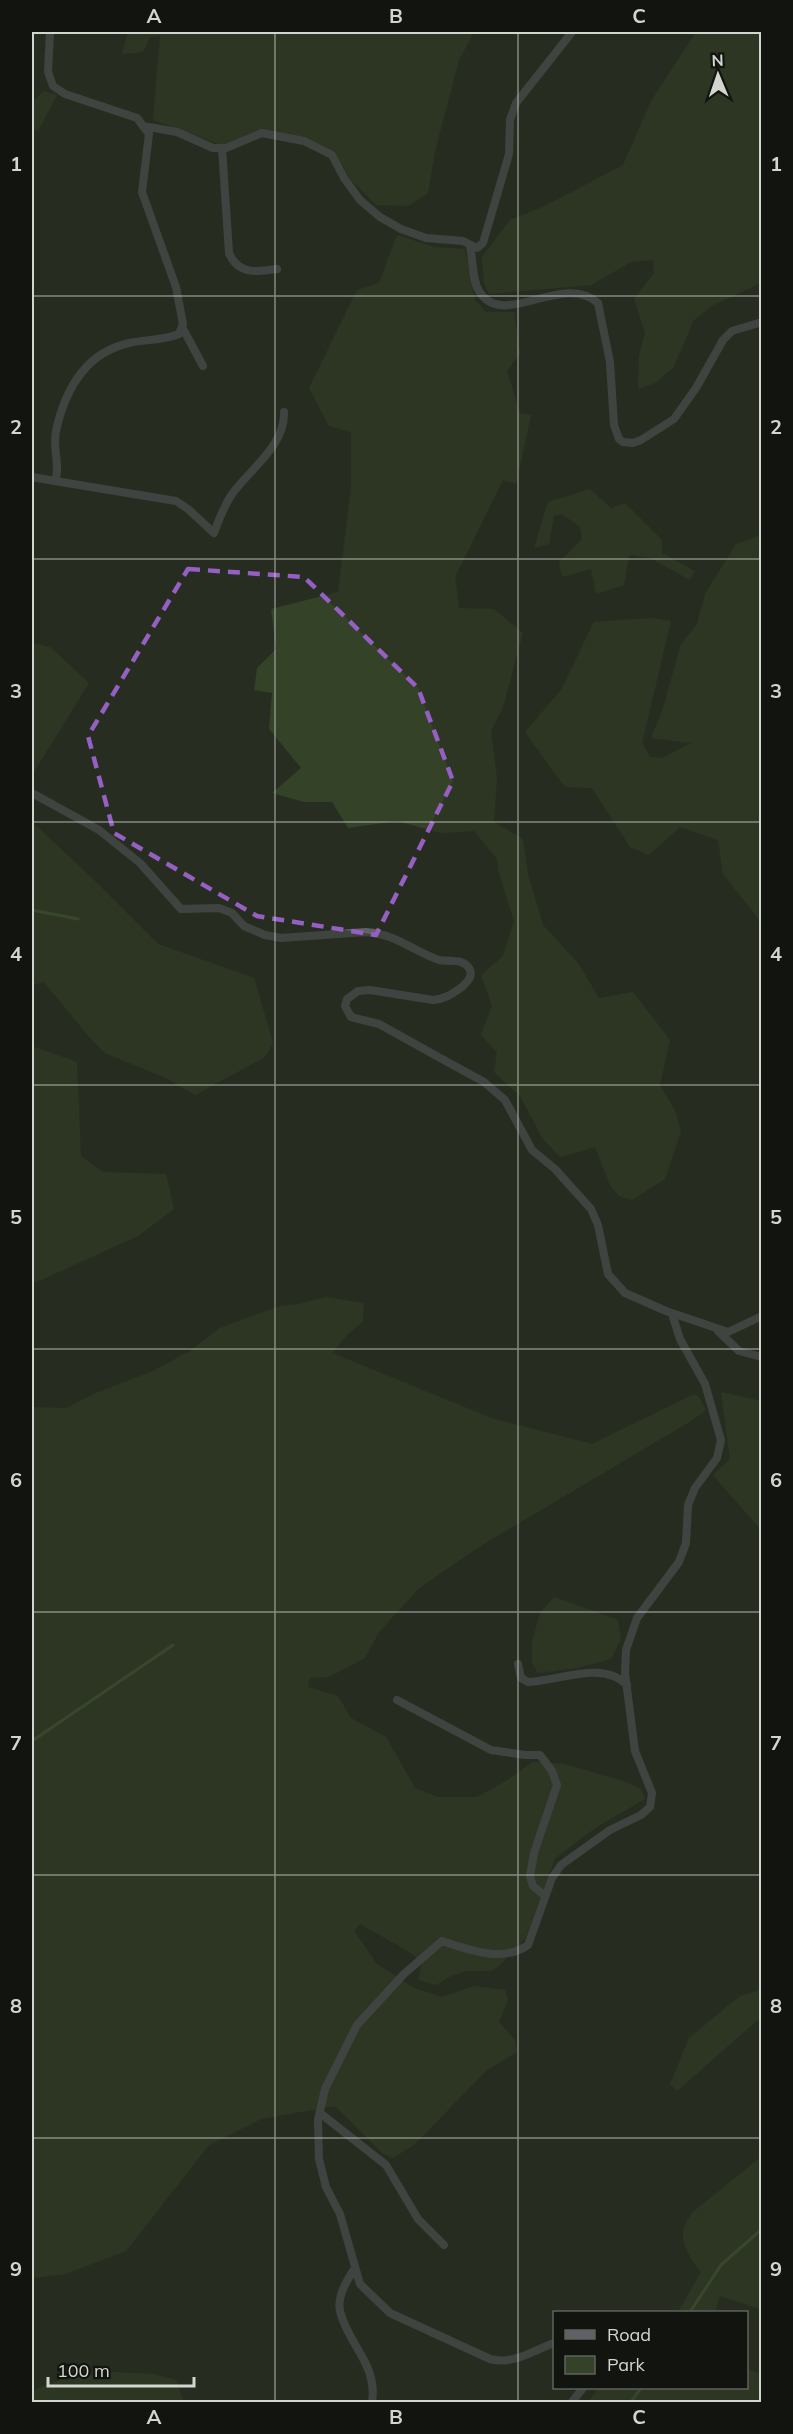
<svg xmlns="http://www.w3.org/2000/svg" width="793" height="2434" viewBox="0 0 793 2434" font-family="Mulish,sans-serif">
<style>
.green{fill:#344227}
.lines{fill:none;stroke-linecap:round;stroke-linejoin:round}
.stream{stroke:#4f6738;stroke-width:3}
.minor{stroke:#616066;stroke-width:8}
.marked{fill:none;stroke:#955fc4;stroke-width:4.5;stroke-dasharray:12 8;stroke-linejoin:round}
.grid{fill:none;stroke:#d2d6ce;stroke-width:1.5;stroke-opacity:0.55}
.neatline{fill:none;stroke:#d2d6ce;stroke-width:2}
.grid-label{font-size:20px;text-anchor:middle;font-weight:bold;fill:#d2d6ce}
</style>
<rect width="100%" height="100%" fill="#272e21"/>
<!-- green -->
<path class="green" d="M 128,32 L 474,32 L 459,60 L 435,151 L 428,193 L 408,206 L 376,205 L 350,179 L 335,152 L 306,139 L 267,130 L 257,131 L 222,145 L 153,120 L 160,36 L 150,37 L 143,52 L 122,54 Z
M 696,32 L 761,32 L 761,283 L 713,305 L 694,320 L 673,368 L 655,383 L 638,389 L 639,356 L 645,333 L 634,299 L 654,273 L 653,260 L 631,262 L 591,285 L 489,294 L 484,283 L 482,257 L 510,220 L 545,206 L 623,165 L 651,101 Z
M 44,91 L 57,95 L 38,131 L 32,129 L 32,102 Z
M 397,235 L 434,247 L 465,249 L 475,300 L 486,312 L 514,312 L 520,353 L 507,371 L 520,413 L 531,415 L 516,484 L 503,480 L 455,577 L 459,608 L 494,609 L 523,633 L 503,707 L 491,731 L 497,778 L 494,822 L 523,839 L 528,875 L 543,925 L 578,963 L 599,998 L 633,992 L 670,1040 L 660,1085 L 675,1111 L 681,1131 L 665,1179 L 632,1200 L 619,1196 L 610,1185 L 595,1147 L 560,1157 L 543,1139 L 520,1096 L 494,1072 L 497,1052 L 481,1035 L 492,1006 L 481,975 L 503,956 L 514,921 L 499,873 L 497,859 L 474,831 L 441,833 L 397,821 L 348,828 L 332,802 L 304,802 L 272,793 L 301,768 L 269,729 L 272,693 L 254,690 L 257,668 L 276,649 L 271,609 L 338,592 L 351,488 L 351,432 L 329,426 L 309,388 L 357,290 L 379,283 Z
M 590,489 L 611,508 L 625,503 L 662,540 L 662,553 L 695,571 L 690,580 L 650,558 L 629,555 L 624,585 L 596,594 L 591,569 L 562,577 L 559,562 L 582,539 L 580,527 L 562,514 L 554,516 L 549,544 L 534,548 L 548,502 Z
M 761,535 L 762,535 L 761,922 L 723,874 L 718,840 L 680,827 L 649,855 L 630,847 L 592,788 L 565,787 L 525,732 L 561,690 L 594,622 L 651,618 L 671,621 L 642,743 L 650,757 L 663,758 L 691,743 L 651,738 L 663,708 L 681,644 L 697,624 L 705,594 L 736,544 Z
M 32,643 L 50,647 L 89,683 L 32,775 Z
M 32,822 L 91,877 L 158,944 L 254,978 L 273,1043 L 265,1057 L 195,1095 L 166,1078 L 105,1053 L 91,1039 L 44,982 L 32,985 Z
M 32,1046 L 77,1062 L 81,1156 L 103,1172 L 166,1174 L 174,1209 L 138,1236 L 32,1284 Z
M 326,1297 L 364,1303 L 363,1321 L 346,1336 L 332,1353 L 494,1419 L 592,1444 L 694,1394 L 699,1397 L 706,1410 L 691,1421 L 482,1545 L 419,1588 L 379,1632 L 365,1658 L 329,1677 L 309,1678 L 308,1687 L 338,1696 L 351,1718 L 386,1737 L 415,1788 L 437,1797 L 477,1797 L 506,1781 L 533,1762 L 564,1764 L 623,1781 L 641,1789 L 645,1799 L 598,1826 L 555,1858 L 526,1938 L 500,1965 L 491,1971 L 465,1971 L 449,1977 L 436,1985 L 418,1980 L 422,1963 L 408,1951 L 360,1924 L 354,1931 L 377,1964 L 414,1988 L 442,1997 L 474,1986 L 505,1990 L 508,1999 L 499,2022 L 515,2040 L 517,2052 L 486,2071 L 415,2144 L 393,2158 L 382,2153 L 335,2106 L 261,2119 L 209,2145 L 126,2251 L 65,2274 L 32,2278 L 32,1407 L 67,1408 L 96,1393 L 153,1371 L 190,1351 L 220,1328 L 280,1306 L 299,1304 Z
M 721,1392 L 761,1401 L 761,1530 L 713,1475 L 730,1459 Z
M 554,1597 L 618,1620 L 621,1639 L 611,1659 L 578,1668 L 538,1673 L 532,1663 L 532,1642 L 540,1613 Z
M 761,1990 L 761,2017 L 677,2091 L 670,2084 L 689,2038 L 740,1996 Z
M 761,2157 L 761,2309 L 720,2296 L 715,2312 L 678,2312 L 701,2272 C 685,2250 674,2236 693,2212 Z
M 747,2369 L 761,2374 L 761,2402 L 588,2402 L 599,2388 L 746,2388 Z
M 114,2372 L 153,2374 L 176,2380 L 184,2402 L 32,2402 L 32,2391 L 65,2378 Z"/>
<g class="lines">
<!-- stream -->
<path class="stream" d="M 32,910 L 78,919
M 32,1741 L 173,1645
M 690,2312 L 721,2265 L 762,2229
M 631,2402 L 641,2388"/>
<!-- minor -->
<path class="minor" d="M 143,126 L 177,132 L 213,148 L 226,148 L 262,133 L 304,141 L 332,155 L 344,178 L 360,200 L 380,217 L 401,229 L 426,238 L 463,241 L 477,248 L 483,243 L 509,154 L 510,120 L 516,103 L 572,32
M 222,148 L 229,253 C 238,275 257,272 277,269
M 470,246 C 473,259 472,280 479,291 C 502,331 563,271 598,303 L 610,362 L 614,425 L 619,439 L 623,442 L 633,443 L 641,440 L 674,419 L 696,388 L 723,340 L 732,331 L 762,322
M 182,327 L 203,366
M 32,477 L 55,481 C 61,466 52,449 56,431 C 65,390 85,353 129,343 C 146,339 162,341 179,334 L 183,324 L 176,287 L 142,192 L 149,134 L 137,118 L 65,94 L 53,86 L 48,72 L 50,32
M 55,481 L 176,501 L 188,509 L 214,533 C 219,519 224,506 232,494 C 251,468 285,446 284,412
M 32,793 L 99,830 L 140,863 L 181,909 L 219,908 L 232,913 L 244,926 L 265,935 L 281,938 L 366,932 C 399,935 410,950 439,960 C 449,962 463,958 469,968 C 474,976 467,982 462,987 C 452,994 445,999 433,1000 L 370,990 L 358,991 L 347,999 L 345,1006 L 351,1017 L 379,1024 L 442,1059 L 484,1082 L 505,1100 L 532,1150 L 555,1169 L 591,1209 L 598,1225 L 608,1274 L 625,1293 L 666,1311 L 728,1332 L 762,1316
M 718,1331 L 739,1351 L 762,1357
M 518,1664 L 521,1678 L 528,1682 C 559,1681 602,1660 627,1685
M 397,1700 L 491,1750 L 525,1755 L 540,1755 L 552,1771 L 557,1785 L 534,1853 L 530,1876 L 533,1886 L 545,1896
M 320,2113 L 386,2165 L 418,2219 L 444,2245
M 355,2268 C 347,2280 337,2296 340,2311 C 348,2345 378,2364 372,2402
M 554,2343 C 532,2351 514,2365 490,2359 L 390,2313 L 360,2284 L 340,2214 L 326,2187 L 319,2159 L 318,2120 L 325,2089 L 357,2025 L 404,1974 L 442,1941 C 469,1950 503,1963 528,1945 L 552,1878 L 561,1865 L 610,1830 L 641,1815 L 650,1807 L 652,1793 L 635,1751 L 625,1673 L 626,1650 L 637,1618 L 679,1562 L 686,1543 L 688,1505 L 695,1488 L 717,1458 L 721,1440 L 705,1384 L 680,1339 L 672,1314
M 572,2402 L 583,2388"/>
</g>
<!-- marked area -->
<path d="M0 0H793V2434H0ZM 188,569 L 304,577 L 418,688 L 453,781 L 376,935 L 257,916 L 114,833 L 88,736 Z" fill="#272e21" fill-opacity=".55" fill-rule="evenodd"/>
<path class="marked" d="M 188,569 L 304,577 L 418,688 L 453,781 L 376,935 L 257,916 L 114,833 L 88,736 Z"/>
<!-- grid -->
<path class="grid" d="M 275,32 L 275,2402M 518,32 L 518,2402M 32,296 L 762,296M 32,559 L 762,559M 32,822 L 762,822M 32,1085 L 762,1085M 32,1349 L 762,1349M 32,1612 L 762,1612M 32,1875 L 762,1875M 32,2138 L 762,2138"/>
<!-- border -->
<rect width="793" height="2434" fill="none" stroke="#12150f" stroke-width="66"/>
<!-- legend -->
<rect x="553" y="2311" width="195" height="78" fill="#12150f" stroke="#5f625b" stroke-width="1.5"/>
<rect x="565" y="2330" width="30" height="9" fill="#616066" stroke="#5f625b" stroke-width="1.5"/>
<text x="607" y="2341" font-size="18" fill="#d2d6ce">Road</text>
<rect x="565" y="2356" width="30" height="18" fill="#344227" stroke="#5f625b" stroke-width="1.5"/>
<text x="607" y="2371" font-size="18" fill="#d2d6ce">Park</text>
<!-- north arrow -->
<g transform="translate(718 75) rotate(358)" stroke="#12150f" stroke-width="4.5" paint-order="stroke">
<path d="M0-4.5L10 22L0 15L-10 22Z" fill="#d2d6ce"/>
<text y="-9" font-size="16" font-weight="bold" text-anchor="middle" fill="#d2d6ce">N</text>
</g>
<!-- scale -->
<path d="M48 2377v9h146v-9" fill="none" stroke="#d2d6ce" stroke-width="3"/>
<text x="57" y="2377" font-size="18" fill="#d2d6ce" stroke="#12150f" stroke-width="4.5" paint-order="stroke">100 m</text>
<rect x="33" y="33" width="727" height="2368" class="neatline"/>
<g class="grid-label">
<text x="154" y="23">A</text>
<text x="396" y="23">B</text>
<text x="639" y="23">C</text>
<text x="16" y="171">1</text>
<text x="776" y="171">1</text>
<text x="16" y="434">2</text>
<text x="776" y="434">2</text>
<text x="16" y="698">3</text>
<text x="776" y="698">3</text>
<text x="16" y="961">4</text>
<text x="776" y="961">4</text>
<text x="16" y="1224">5</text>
<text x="776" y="1224">5</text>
<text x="16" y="1487">6</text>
<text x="776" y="1487">6</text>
<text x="16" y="1750">7</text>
<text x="776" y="1750">7</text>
<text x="16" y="2013">8</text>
<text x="776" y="2013">8</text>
<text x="16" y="2276">9</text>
<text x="776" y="2276">9</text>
<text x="154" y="2424">A</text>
<text x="396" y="2424">B</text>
<text x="639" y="2424">C</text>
</g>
</svg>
